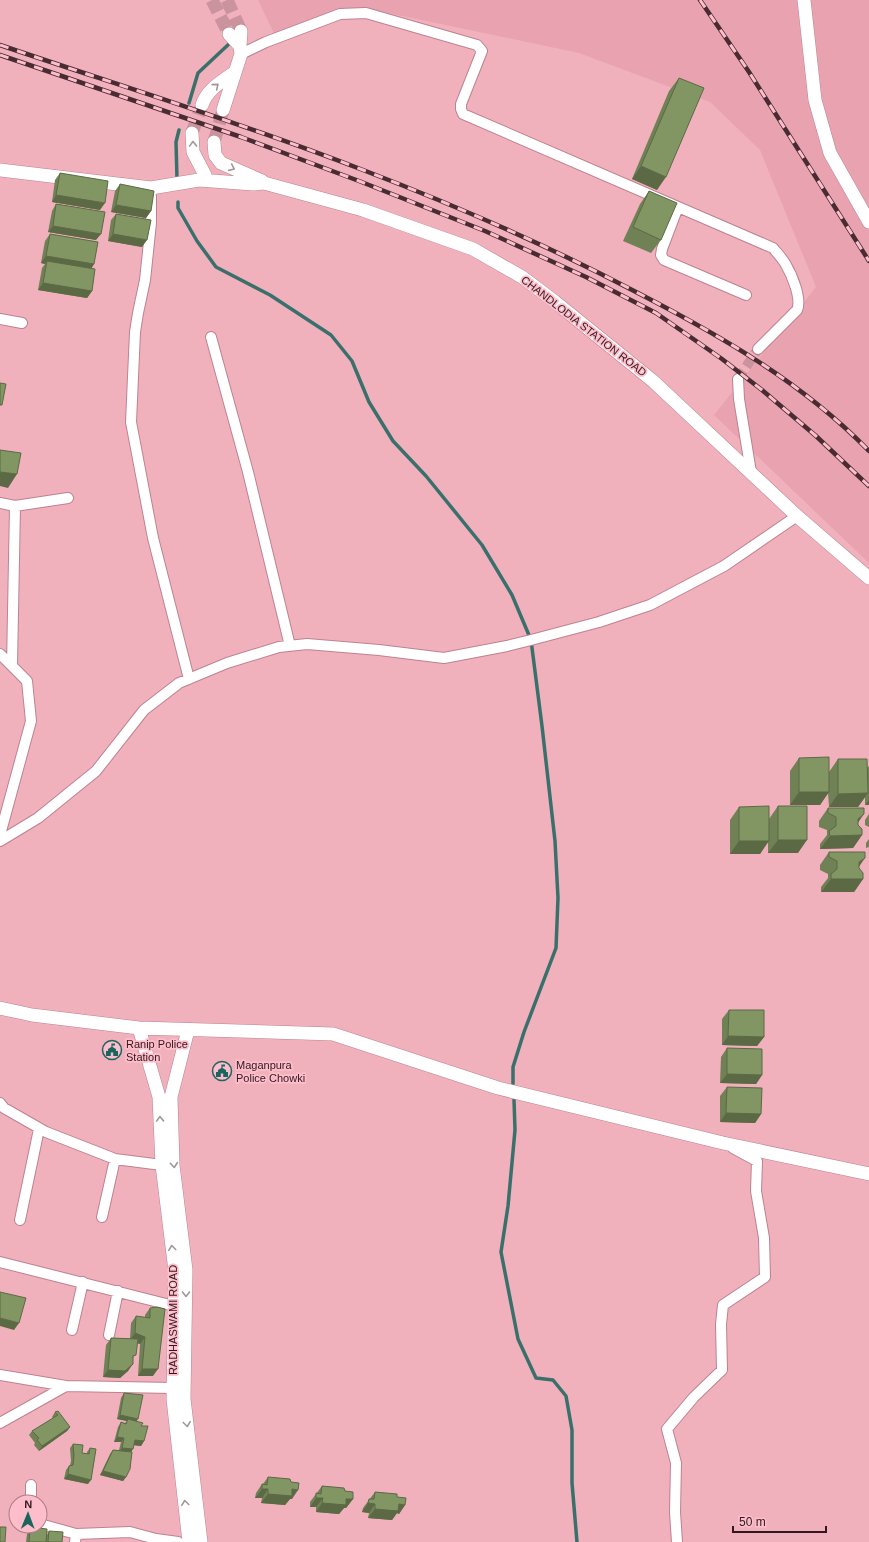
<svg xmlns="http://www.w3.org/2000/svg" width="869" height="1542" viewBox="0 0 869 1542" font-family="Helvetica,sans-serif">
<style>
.built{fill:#e9a2b0}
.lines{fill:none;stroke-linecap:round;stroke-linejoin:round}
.stream{stroke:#3a706b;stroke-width:3.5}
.minor-tunnel{stroke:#ca939d;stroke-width:10;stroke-dasharray:10 5;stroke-linecap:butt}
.tertiary-tunnel{stroke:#ca939d;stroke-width:13;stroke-dasharray:13 6;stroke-linecap:butt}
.minor-casing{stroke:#be828f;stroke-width:12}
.tertiary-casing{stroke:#be828f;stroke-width:14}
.minor{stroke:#fff;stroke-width:10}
.tertiary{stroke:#fff;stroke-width:13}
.rail-casing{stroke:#482c32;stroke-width:4.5}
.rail{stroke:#febdca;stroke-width:3;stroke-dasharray:9;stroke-linecap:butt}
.wall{fill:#708155}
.shaded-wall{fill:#5b6945}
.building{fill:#829663;stroke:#5b6945}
.oneway{stroke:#a2989a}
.labels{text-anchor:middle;stroke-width:3.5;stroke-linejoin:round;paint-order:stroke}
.street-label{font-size:11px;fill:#30191e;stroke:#febdca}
.poi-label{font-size:11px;fill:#30191e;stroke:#febdca;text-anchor:start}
</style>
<rect width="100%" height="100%" fill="#f0b1bd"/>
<!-- built -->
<path class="built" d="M 258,0 L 869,0 L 869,563 L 714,415 L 816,287 L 760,150 L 710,102 L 579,53 L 369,9 L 278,42 Z"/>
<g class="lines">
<!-- stream -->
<path class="stream" d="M 189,103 L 198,73 L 230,43
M 177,179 L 176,142 L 179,130
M 178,202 L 178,208 L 197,241 L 216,267 L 270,295 L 331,335 L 352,361 L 369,402 L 393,441 L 426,476 L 482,545 L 512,595 L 531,640 L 542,726 L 555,841 L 558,898 L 556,948 L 524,1032 L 513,1067 L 513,1084
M 514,1100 L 515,1130 L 508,1206 L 501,1252 L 518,1339 L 536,1378 L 553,1380 L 566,1396 L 572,1430 L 572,1483 L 577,1542"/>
<!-- minor-tunnel -->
<path class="minor-tunnel" d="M 738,379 L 758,349"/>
<!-- tertiary-tunnel -->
<path class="tertiary-tunnel" d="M 212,0 L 229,34
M 227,0 L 241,31
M 192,133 L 202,105
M 214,142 L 223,110"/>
<defs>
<path id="minor" d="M 241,54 L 266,42 L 340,14 L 366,13 L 477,45 L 482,51 L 461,104 L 461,109 L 463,114 L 773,248 C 777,253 783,259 786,265 C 792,275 802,299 797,310 L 758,349
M 151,196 L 151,223 L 145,280 L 138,313 L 135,332 L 131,422 L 153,538 L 189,679
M 678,207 L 662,249 L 661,255 L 664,260 L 746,295
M 0,319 L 22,323
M 211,337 L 248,472 L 290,646
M 738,379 L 739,399 L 751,472
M 0,503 L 15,506 L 12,666
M 15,506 L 68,498
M 0,654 L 27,681 L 31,721 L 0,835
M 0,841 L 38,818 L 96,771 L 144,710 L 179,683 L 227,663 L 279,647 L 307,644 L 379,650 L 444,658 L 507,646 L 531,640 L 599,622 L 650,605 L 724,566 L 797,516
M 0,1103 L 4,1108 L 46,1132 L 115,1159 L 162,1165
M 102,1217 L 115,1159
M 20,1220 L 39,1129
M 0,1262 L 174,1306
M 72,1330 L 83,1282
M 109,1335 L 118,1291
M 0,1375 L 66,1386
M 0,1423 L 66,1386 L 173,1388
M 31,1502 L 31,1485
M 40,1524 L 76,1534
M 75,1542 L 76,1534 L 130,1532 L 156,1539 L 178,1542
M 677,1542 L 675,1512 L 676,1463 L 667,1429 L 694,1397 L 722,1370 L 721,1324 L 723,1305 L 765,1277 L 764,1238 L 756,1191 L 757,1161 L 733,1148"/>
<path id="tertiary" d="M 804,0 L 815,100 L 830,153 L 869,222
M 229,34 L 240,46
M 202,105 C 207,89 223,81 235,72
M 223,110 L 241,54 L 240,46 L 241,31
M 192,133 L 193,152 L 205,175 L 206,180
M 214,142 L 215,155 L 221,163 L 262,181
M 0,170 L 151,188 L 199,180 L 253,184 L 264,183 L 363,210 L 473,249 L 522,277 L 554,301 L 653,381 L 797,516 L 869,578
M 0,1008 L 32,1015 L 139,1028 L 333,1034 L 498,1088 L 723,1143 L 869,1174
M 139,1028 L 159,1097 L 162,1165 L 175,1271 L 173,1399 L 189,1542
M 188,1030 L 171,1097 L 173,1165 L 186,1270 L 184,1399 L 201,1542"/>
</defs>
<!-- minor casing -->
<use href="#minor" class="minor-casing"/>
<!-- tertiary casing -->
<use href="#tertiary" class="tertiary-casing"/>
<!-- minor -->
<use href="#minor" class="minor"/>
<!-- tertiary -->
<use href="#tertiary" class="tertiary"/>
<defs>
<path id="rail" d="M 700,0 L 749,72 L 869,261
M 0,45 C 121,86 244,124 363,170 C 457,206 549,246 638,293 C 721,336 803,383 869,451
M 0,55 L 241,137 L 359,181 L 485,231 L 586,277 L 656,313 L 722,359 L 762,390 L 816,436 L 869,486"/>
</defs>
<!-- rail casing -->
<use href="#rail" class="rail-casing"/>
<!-- rail -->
<use href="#rail" class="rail"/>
</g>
<!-- wall -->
<path class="wall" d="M 679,78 L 657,190 L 632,179 L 669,91 Z
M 60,173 L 100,210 L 52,202 L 55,180 Z
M 120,184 L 151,211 L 146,218 L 111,212 L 115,191 Z
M 649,191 L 661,240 L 651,253 L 623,241 L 640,204 Z
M 56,204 L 96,240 L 48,232 L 52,211 Z
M 116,214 L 142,247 L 108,241 L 111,220 Z
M 50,234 L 94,264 L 91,268 L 92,291 L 87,298 L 38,290 L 42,268 L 45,264 L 41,263 L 45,241 Z
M 799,758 L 829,772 L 838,759 L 867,768 L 869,766 L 869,805 L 865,805 L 865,797 L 858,807 L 829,807 L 828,793 L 820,805 L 790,805 L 790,771 Z
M 778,806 L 798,853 L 768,853 L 768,841 L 760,854 L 730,854 L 730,820 L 739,807 L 769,819 Z
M 828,808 L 858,823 L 858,825 L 862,835 L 853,848 L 820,849 L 820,844 L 827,835 L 827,830 L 819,827 L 819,821 Z
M 869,814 L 869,827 L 865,825 L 865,820 Z
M 869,839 L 869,847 L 866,848 L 866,843 Z
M 829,852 L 859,866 L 859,868 L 863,879 L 854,892 L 821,892 L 821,887 L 828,878 L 828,874 L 820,870 L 820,865 Z
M 729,1010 L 764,1037 L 757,1046 L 722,1045 L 722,1019 Z
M 727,1048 L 762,1075 L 756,1084 L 720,1083 L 721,1057 Z
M 727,1087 L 761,1114 L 755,1123 L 720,1122 L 720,1096 Z
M 150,1308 L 153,1376 L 138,1376 L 140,1344 L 137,1343 L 133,1359 L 128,1371 L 120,1378 L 103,1377 L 106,1345 L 111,1338 L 130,1339 L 131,1323 L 136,1316 L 145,1318 L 145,1315 Z
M 124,1393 L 137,1421 L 141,1426 L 144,1441 L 141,1446 L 134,1445 L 131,1451 L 126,1477 L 123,1481 L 100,1475 L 110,1454 L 113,1450 L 119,1450 L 121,1442 L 114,1442 L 118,1427 L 121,1422 L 125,1423 L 127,1421 L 117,1419 L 121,1398 Z
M 55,1412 L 70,1427 L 67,1431 L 39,1451 L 34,1445 L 35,1443 L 29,1435 L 32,1431 L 53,1418 L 52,1417 Z
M 73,1444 L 82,1453 L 87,1454 L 87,1452 L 90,1448 L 88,1484 L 64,1479 L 66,1470 L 69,1466 L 70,1465 L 71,1461 L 70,1448 Z
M 268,1477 L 292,1499 L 290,1499 L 285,1505 L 261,1503 L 262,1498 L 255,1498 L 256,1493 L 262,1484 L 263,1484 Z
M 322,1486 L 345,1491 L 353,1499 L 346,1508 L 344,1508 L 339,1514 L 316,1512 L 316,1507 L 310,1507 L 310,1502 Z
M 375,1492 L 397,1497 L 405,1505 L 399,1514 L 397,1513 L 392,1520 L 368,1518 L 369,1513 L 362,1512 L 363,1508 Z
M 38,1528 L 47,1535 L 49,1531 L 62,1542 L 26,1542 L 27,1534 L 30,1529 L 36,1530 Z"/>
<!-- shaded-wall -->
<path class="shaded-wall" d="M 641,166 L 666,177 L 657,190 L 632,179 Z
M 56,195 L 105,203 L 100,210 L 52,202 Z
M 116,205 L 151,211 L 146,218 L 111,212 Z
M 53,226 L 101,234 L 96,240 L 48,232 Z
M 113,234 L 147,240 L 142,247 L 108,241 Z
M 46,256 L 94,264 L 90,271 L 47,261 L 45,264 L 41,263 Z
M 43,283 L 92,291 L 87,298 L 38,290 Z
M 0,472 L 17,474 L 8,488 L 0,486 Z
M 799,792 L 829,792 L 820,805 L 790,805 Z
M 868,793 L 858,807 L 829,807 L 838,794 Z
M 869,800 L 869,805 L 865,805 Z
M 864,814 L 855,827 L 858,819 Z
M 862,835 L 853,848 L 820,849 L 830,836 Z
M 778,840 L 807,840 L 798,853 L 768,853 Z
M 739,841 L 769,841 L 760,854 L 730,854 Z
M 865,858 L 856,871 L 859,862 Z
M 831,879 L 863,879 L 854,892 L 821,892 Z
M 728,1036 L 764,1037 L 757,1046 L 722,1045 Z
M 727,1074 L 762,1075 L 756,1084 L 720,1083 Z
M 726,1113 L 761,1114 L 755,1123 L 720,1122 Z
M 0,1318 L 19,1323 L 14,1330 L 0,1326 Z
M 135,1333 L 145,1337 L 140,1344 L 130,1340 Z
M 133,1364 L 128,1371 L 120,1378 L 103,1377 L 108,1370 Z
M 142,1369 L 158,1369 L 153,1376 L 138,1376 Z
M 120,1415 L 138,1419 L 135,1423 L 128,1419 L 127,1421 L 117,1419 Z
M 70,1427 L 67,1431 L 39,1451 L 42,1446 Z
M 117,1437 L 124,1438 L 121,1442 L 114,1442 Z
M 135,1440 L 144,1441 L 141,1446 L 132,1445 Z
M 122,1448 L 133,1449 L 130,1454 L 119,1452 Z
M 103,1471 L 126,1477 L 123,1481 L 100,1475 Z
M 68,1474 L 91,1480 L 88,1484 L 64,1479 Z
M 262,1489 L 268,1489 L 262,1498 L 255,1498 Z
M 292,1489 L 298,1490 L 292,1499 L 290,1499 L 285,1505 L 261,1503 L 268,1494 Z
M 316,1498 L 323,1498 L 316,1507 L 310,1507 Z
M 346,1499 L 353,1499 L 346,1508 L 344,1508 L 339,1514 L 316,1512 L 322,1503 Z
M 368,1503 L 375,1504 L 369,1513 L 362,1512 Z
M 399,1504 L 405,1505 L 399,1514 L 397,1513 L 392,1520 L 368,1518 L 375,1509 Z"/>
<!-- building -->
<path class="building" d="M 679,78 L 704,88 L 666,177 L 641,166 Z
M 60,173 L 108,181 L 105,203 L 56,195 Z
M 120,184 L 154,191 L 151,211 L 116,205 Z
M 649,191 L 677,203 L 661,240 L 633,227 Z
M 56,204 L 105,212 L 101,234 L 53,226 Z
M 116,214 L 151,220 L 147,240 L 113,234 Z
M 50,234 L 98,242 L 94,264 L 46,256 Z
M 47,261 L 95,269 L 92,291 L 43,283 Z
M 0,383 L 6,384 L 2,405 L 0,405 Z
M 0,450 L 21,453 L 17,474 L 0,472 Z
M 829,757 L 829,792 L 799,792 L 799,758 Z
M 838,759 L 867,759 L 868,793 L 838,794 Z
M 769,806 L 769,841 L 739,841 L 739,807 Z
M 778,806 L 807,806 L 807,840 L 778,840 Z
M 828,808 L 864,808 L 864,814 L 858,819 L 858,825 L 862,829 L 862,835 L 830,836 L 829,831 L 836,826 L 836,817 L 828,813 Z
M 829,852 L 865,852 L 865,858 L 859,862 L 859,868 L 863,873 L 863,879 L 831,879 L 831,874 L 837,869 L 837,861 L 829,857 Z
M 729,1010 L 764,1010 L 764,1037 L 728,1036 Z
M 727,1048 L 762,1049 L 762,1075 L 727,1074 Z
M 727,1087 L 762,1088 L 761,1114 L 726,1113 Z
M 0,1292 L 26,1298 L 19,1323 L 0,1318 Z
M 157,1307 L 165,1309 L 158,1369 L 142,1369 L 145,1337 L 135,1333 L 136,1316 L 150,1318 L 150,1308 Z
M 111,1338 L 138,1339 L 136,1355 L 133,1356 L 133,1364 L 125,1371 L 108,1370 Z
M 124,1393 L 143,1395 L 138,1419 L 120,1415 Z
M 58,1411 L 70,1427 L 42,1446 L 37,1440 L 39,1438 L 32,1431 L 58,1415 L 55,1412 Z
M 128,1419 L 143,1423 L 141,1426 L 148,1426 L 144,1441 L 135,1440 L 133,1449 L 122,1448 L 124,1438 L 117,1437 L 121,1422 L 126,1424 Z
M 73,1444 L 83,1445 L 82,1453 L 89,1454 L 90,1448 L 96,1449 L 91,1480 L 68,1474 L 69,1466 L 73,1465 L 74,1456 Z
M 113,1450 L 132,1452 L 130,1469 L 126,1477 L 103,1471 Z
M 268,1477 L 290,1479 L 291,1482 L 299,1483 L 298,1490 L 292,1489 L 292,1496 L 268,1494 L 268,1489 L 262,1489 L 262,1484 L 267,1485 Z
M 322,1486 L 344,1488 L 345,1491 L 353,1492 L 353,1499 L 346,1499 L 346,1505 L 322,1503 L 323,1498 L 316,1498 L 316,1493 L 321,1494 Z
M 375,1492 L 397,1494 L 397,1497 L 406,1498 L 405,1505 L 399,1504 L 398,1511 L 375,1509 L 375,1504 L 368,1503 L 369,1499 L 374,1499 Z
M 0,1527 L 6,1527 L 5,1542 L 0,1542 Z
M 38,1528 L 47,1529 L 46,1542 L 29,1542 L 30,1529 L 37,1530 Z
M 49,1531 L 63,1532 L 62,1542 L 48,1542 Z"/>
<!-- one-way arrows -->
<defs><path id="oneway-chevron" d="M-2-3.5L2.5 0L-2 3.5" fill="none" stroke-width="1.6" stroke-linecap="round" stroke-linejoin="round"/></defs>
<g class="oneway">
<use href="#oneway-chevron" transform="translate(216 86) rotate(-40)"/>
<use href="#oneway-chevron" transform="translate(193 144) rotate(-92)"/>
<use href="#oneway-chevron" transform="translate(232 168) rotate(24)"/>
<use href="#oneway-chevron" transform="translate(160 1119) rotate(-92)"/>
<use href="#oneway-chevron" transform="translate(174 1165) rotate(85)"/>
<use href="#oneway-chevron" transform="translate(172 1248) rotate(-97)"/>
<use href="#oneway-chevron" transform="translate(186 1294) rotate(91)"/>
<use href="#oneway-chevron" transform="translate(187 1424) rotate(83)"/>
<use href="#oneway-chevron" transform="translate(185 1503) rotate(-97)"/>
</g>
<!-- icons -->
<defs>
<symbol id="civic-ring" viewBox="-11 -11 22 22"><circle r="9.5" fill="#febdca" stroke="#1a665f" stroke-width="1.5"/><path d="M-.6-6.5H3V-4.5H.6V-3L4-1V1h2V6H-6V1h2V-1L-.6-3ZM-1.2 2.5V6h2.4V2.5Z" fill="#1a665f"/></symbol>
</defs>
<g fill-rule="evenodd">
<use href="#civic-ring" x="101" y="1039" width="22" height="22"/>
<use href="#civic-ring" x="211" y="1060" width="22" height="22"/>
</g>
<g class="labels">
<!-- street labels -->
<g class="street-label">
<text transform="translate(584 326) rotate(38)" y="4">CHANDLODIA STATION ROAD</text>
<text transform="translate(173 1320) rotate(-90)" y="4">RADHASWAMI ROAD</text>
</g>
<!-- poi labels -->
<g class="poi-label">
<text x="126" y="1048">Ranip Police<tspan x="126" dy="13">Station</tspan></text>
<text x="236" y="1069">Maganpura<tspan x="236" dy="13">Police Chowki</tspan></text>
</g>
</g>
<!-- north arrow -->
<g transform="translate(28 1514) rotate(1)"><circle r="19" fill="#febdca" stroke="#ac7b85"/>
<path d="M0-3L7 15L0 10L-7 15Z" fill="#1a665f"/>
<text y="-6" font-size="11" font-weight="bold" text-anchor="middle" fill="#30191e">N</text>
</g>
<!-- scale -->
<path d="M733 1526v6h93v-6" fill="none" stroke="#30191e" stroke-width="2"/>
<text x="739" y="1526" font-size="12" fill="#30191e" stroke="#febdca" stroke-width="3" paint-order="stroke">50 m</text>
</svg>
